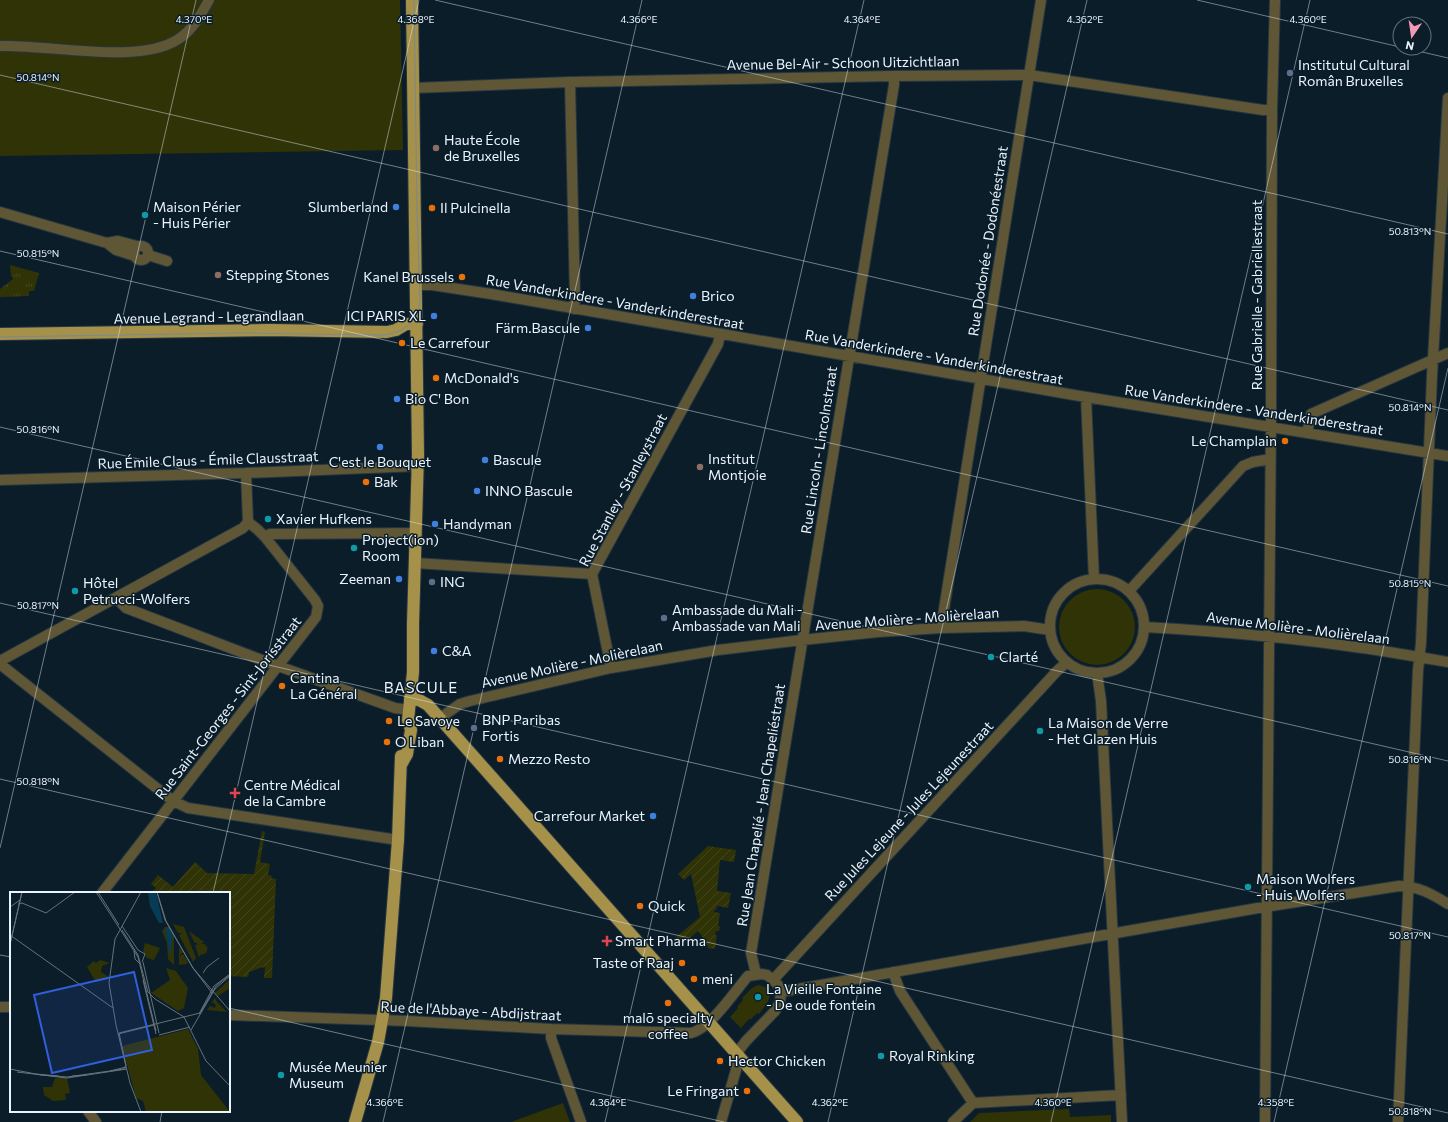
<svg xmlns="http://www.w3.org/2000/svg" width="1448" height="1122" viewBox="0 0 1448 1122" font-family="Commissioner,sans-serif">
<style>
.grass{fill:url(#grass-tufts)}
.park{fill:#303305}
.garden{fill:url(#garden-furrows)}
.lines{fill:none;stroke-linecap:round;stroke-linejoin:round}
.minor-casing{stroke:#263742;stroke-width:12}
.major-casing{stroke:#263742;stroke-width:14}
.minor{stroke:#5f5635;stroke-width:10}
.major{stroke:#a5914a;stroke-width:12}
.tram{stroke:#798892;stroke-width:1}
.ticks{fill:none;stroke:#e9f4fd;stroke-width:1;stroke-opacity:0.45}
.service-dot{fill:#5c6f8a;stroke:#0b1d29;stroke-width:1.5}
.education-dot{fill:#8d6e63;stroke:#0b1d29;stroke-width:1.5}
.shop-dot{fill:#3f7fe0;stroke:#0b1d29;stroke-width:1.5}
.food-dot{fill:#e8710a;stroke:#0b1d29;stroke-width:1.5}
.culture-dot{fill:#0f9aa8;stroke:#0b1d29;stroke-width:1.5}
.health-dot{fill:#e0444e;stroke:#0b1d29;stroke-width:1.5}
.labels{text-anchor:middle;stroke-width:3;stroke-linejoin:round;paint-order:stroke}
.street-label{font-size:14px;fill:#e9f4fd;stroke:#0b1d29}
.poi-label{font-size:14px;fill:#e9f4fd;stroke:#0b1d29;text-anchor:start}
.neighbourhood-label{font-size:15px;letter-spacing:1px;fill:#e9f4fd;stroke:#0b1d29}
.inset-road{fill:none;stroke:#64737e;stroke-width:1}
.view{fill:#315fdc;fill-opacity:0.15;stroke:#315fdc;stroke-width:2}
.inset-edge{fill:none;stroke:#e9f4fd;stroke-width:2}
.ticks-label{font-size:10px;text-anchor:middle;fill:#e9f4fd;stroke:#0b1d29;stroke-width:3;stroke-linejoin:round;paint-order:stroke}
</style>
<defs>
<pattern id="grass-tufts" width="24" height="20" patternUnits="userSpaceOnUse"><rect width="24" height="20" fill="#303305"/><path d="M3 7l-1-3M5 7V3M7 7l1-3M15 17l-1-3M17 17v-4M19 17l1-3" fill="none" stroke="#44471e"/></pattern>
<pattern id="garden-furrows" width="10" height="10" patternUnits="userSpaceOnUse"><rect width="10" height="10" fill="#303305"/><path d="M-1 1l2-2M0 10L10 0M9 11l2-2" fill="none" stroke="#44471e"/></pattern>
</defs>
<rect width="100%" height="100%" fill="#0b1d29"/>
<!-- grass -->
<path class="grass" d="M 10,265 L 39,273 L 34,291 L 29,291 L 29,296 L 0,297 L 0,289 L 13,279 L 11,276 Z"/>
<!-- park -->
<path class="park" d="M 0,0 L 400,0 L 403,150 L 0,156 Z
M1059 627a38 38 0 1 1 76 0a38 38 0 1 1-76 0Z
M 758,985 C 779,989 767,1004 759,1014 L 757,1013 L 751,1019 L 749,1019 L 741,1028 L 730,1017 L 738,1008 L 737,1007 L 743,1000 L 742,998 L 752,988 Z
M 563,1103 L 570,1122 L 511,1122 Z
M 1069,1109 L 1070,1117 L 1111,1115 L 1111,1122 L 970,1122 L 979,1113 Z"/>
<!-- garden -->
<path class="garden" d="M 262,831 L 265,832 L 260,862 L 270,864 L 268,875 L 272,876 L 271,878 L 276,879 L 272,978 L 264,978 L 265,967 L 260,968 L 249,972 L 248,977 L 229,976 L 229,893 L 150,893 L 156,888 L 151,884 L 158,875 L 173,887 L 195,862 L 207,873 L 254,874 Z
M 708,846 L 736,850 L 734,862 L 720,860 L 717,891 L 731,893 L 728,908 L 717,906 L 716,910 L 714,910 L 714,912 L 720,913 L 718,926 L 720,926 L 719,931 L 716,931 L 715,935 L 717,935 L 715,949 L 708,948 L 707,944 L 702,948 L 699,944 L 704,939 L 698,931 L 682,945 L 676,937 L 700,917 L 691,874 L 684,880 L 678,874 Z"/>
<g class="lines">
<defs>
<path id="minor" d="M 0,46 C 49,44 136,65 177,40 C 192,31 201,15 209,0
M 570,82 L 575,298 L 574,309
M 413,88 L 570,82 L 894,76 L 1029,75 L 1263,110 L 1272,110
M 0,212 L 107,243 L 118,241 L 137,246
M 107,243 L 116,250 L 135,256
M134 253a7 7 0 1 1 14 0a7 7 0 1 1-14 0Z
M 148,255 L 167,261
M 416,285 L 432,285 L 491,294 L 1074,395 L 1448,456
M 1086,397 L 1094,579
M 1307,433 L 1311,414 L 1448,353
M 246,473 L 248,522
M 0,480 L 246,473 L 418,466
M 265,537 L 270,534 L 416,533
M 415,563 L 592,574
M1050 626a47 47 0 1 1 94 0a47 47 0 1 1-94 0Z
M 1129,591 L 1243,466 L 1253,462 L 1270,459
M 116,598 L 126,608 L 267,662 L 395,708 L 409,710
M 1145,627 C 1215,631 1285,637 1355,647 C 1386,651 1417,657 1448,662
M 941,628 L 1041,0
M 0,661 L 243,528 L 248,522
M 0,664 L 173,801 L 188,808 L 398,840
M 611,668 L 592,574 L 718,344 L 720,334
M 1097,673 L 1101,701 L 1122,1122
M 440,718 L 460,704 L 470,701 L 611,668 L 718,650 L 802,640 L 878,632 L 941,628 L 1024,626 L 1050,630
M 102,893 L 316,617 L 318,606 L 315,600 L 265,537 L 257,529 L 248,522
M 893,972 L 900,991 L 973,1103
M 756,974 L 751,953 L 894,85 L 894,76
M 773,980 L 1057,671 L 1067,662
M 781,992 L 1258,908 L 1399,886 C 1418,886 1432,894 1448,904
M 0,1007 L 11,1007
M 229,1015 L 408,1021 L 551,1029 L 691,1033 C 710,1029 735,991 748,976 L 761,974 L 767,975 L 773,980 L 778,985 L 781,992 L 780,1002 L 775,1011 L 746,1041 L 736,1054 L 736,1070 L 721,1122
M 551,1029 L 551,1038 L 581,1122
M 88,1111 L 96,1122
M 953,1122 L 973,1103 L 1121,1095
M 1265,1122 L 1271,417 L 1272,110 L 1275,0
M 1398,1122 L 1418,670 L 1421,643 L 1432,376 L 1448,98"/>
<path id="major" d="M 0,334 L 270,330 L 387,332 L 396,330 L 406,324 L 417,324
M 410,699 L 419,700 L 428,705 L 797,1122
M 402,763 L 407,754 L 411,730 L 408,720 L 413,672 L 413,624 L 418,455 L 412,0
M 355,1122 L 378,1042 L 386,998 L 398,840 L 401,756"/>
</defs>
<!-- minor casing -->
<use href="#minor" class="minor-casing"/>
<!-- major casing -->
<use href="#major" class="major-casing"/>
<!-- minor -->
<use href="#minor" class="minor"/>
<!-- major -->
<use href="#major" class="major"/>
<!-- tram -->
<path class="tram" d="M 0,337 L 240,333 L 382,335 C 403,333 417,323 420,302 L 417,209 L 414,0"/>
</g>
<!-- ticks -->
<path class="ticks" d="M 435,0 L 1448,234M 1197,0 L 1400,47M 1405,48 L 1448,58M 0,75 L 1448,410M 0,251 L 1448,586M 0,427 L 1448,761M 0,603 L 1448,937M 0,779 L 1448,1113M 0,848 L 196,0M 213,893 L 419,0M 0,955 L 11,957M 229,1008 L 724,1122M 160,1122 L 162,1111M 383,1122 L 642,0M 605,1122 L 864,0M 828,1122 L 1087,0M 1051,1122 L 1310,0M 1274,1122 L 1448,368"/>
<!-- markers -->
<g class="service-dot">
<circle cx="1290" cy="73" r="4"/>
<circle cx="432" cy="582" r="4"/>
<circle cx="664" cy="618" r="4"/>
<circle cx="474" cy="728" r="4"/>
</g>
<g class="education-dot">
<circle cx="436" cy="148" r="4"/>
<circle cx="218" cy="275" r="4"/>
<circle cx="700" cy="467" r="4"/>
</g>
<g class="shop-dot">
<circle cx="396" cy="207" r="4"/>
<circle cx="693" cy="296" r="4"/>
<circle cx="434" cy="316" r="4"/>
<circle cx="588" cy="328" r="4"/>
<circle cx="397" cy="399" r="4"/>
<circle cx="380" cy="447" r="4"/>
<circle cx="485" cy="460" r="4"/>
<circle cx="477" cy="491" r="4"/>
<circle cx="435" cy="524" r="4"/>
<circle cx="399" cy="579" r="4"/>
<circle cx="434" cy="651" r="4"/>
<circle cx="653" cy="816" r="4"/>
</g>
<g class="food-dot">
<circle cx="432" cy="208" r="4"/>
<circle cx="462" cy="277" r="4"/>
<circle cx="402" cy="343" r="4"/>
<circle cx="436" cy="378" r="4"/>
<circle cx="1285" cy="441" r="4"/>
<circle cx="366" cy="482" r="4"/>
<circle cx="282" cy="686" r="4"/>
<circle cx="389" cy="721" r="4"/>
<circle cx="387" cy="742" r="4"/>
<circle cx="500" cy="759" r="4"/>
<circle cx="640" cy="906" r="4"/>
<circle cx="682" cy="963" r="4"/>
<circle cx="694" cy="979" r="4"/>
<circle cx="668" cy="1003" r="4"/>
<circle cx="720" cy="1061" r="4"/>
<circle cx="747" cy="1091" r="4"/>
</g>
<g class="culture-dot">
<circle cx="145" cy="215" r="4"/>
<circle cx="268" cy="519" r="4"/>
<circle cx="354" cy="548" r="4"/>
<circle cx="75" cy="591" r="4"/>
<circle cx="991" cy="657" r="4"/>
<circle cx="1040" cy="731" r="4"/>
<circle cx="1248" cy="887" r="4"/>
<circle cx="758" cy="997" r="4"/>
<circle cx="881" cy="1056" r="4"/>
<circle cx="281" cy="1075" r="4"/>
</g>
<g class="health-dot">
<path d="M233 787h4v4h4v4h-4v4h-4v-4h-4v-4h4z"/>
<path d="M605 935h4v4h4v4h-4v4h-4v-4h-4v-4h4z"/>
</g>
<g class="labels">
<!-- street labels -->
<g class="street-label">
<text transform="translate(843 63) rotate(-1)" y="5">Avenue Bel-Air - Schoon Uitzichtlaan</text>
<text transform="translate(988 241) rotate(-81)" y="5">Rue Dodonée - Dodonéestraat</text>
<text transform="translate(1257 295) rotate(-90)" y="5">Rue Gabrielle - Gabriellestraat</text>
<text transform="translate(615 302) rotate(10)" y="5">Rue Vanderkindere - Vanderkinderestraat</text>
<text transform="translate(209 317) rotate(-1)" y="5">Avenue Legrand - Legrandlaan</text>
<text transform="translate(934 357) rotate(10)" y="5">Rue Vanderkindere - Vanderkinderestraat</text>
<text transform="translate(1254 410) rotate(9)" y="5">Rue Vanderkindere - Vanderkinderestraat</text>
<text transform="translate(819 450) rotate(-81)" y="5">Rue Lincoln - Lincolnstraat</text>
<text transform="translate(208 460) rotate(-2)" y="5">Rue Émile Claus - Émile Clausstraat</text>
<text transform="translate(623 490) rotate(-62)" y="5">Rue Stanley - Stanleystraat</text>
<text transform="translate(907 619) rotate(-4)" y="5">Avenue Molière - Molièrelaan</text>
<text transform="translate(1298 628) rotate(7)" y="5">Avenue Molière - Molièrelaan</text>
<text transform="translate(572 664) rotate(-12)" y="5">Avenue Molière - Molièrelaan</text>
<text transform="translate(228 708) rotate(-52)" y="5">Rue Saint-Georges - Sint-Jorisstraat</text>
<text transform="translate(761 805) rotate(-81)" y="5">Rue Jean Chapelié - Jean Chapeliéstraat</text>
<text transform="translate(909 811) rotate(-47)" y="5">Rue Jules Lejeune - Jules Lejeunestraat</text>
<text transform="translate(471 1011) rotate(3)" y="5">Rue de l'Abbaye - Abdijstraat</text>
</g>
<!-- poi labels -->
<g class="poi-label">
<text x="1298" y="70">Institutul Cultural<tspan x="1298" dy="16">Român Bruxelles</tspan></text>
<text x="444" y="145">Haute École<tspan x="444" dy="16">de Bruxelles</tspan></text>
<text x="153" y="212">Maison Périer<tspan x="153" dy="16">- Huis Périer</tspan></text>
<text x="388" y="212" text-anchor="end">Slumberland</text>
<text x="440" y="213">Il Pulcinella</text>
<text x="226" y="280">Stepping Stones</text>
<text x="454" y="282" text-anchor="end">Kanel Brussels</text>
<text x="701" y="301">Brico</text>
<text x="426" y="321" text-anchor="end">ICI PARIS XL</text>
<text x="580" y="333" text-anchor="end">Färm.Bascule</text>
<text x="410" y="348">Le Carrefour</text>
<text x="444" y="383">McDonald's</text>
<text x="405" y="404">Bio C' Bon</text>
<text x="1277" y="446" text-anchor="end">Le Champlain</text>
<text x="708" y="464">Institut<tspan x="708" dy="16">Montjoie</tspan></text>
<text x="493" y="465">Bascule</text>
<text x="380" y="467" text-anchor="middle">C'est le Bouquet</text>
<text x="374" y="487">Bak</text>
<text x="485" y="496">INNO Bascule</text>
<text x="276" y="524">Xavier Hufkens</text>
<text x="443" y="529">Handyman</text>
<text x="362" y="545">Project(ion)<tspan x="362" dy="16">Room</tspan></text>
<text x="391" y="584" text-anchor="end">Zeeman</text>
<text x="440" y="587">ING</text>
<text x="83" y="588">Hôtel<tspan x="83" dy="16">Petrucci-Wolfers</tspan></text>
<text x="672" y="615">Ambassade du Mali -<tspan x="672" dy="16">Ambassade van Mali</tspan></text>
<text x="442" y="656">C&amp;A</text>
<text x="999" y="662">Clarté</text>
<text x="290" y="683">Cantina<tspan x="290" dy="16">La Général</tspan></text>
<text x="482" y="725">BNP Paribas<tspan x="482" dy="16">Fortis</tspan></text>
<text x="397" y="726">Le Savoye</text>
<text x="1048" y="728">La Maison de Verre<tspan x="1048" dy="16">- Het Glazen Huis</tspan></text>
<text x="395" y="747">O Liban</text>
<text x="508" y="764">Mezzo Resto</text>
<text x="244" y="790">Centre Médical<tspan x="244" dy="16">de la Cambre</tspan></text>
<text x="645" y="821" text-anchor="end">Carrefour Market</text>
<text x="1256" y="884">Maison Wolfers<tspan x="1256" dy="16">- Huis Wolfers</tspan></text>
<text x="648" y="911">Quick</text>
<text x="615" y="946">Smart Pharma</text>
<text x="674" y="968" text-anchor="end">Taste of Raaj</text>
<text x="702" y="984">meni</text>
<text x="766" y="994">La Vieille Fontaine<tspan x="766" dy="16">- De oude fontein</tspan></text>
<text x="668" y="1023" text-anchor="middle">malō specialty<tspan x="668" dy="16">coffee</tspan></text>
<text x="889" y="1061">Royal Rinking</text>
<text x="728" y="1066">Hector Chicken</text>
<text x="289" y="1072">Musée Meunier<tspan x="289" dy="16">Museum</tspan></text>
<text x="739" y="1096" text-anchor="end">Le Fringant</text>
</g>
<!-- neighbourhood labels -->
<g class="neighbourhood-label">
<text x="421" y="693">BASCULE</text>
</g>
</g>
<!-- overview -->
<g transform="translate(10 892)">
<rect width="220" height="220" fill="#0b1d29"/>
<path d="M 135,51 L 150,56 L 144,68 L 137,66 L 133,59 ZM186.5 57a5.5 5.5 0 1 1 11 0a5.5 5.5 0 1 1-11 0ZM 90,68 L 100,71 L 92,74 L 91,80 L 99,85 L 86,90 L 77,75 L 84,69 L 86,71 ZM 156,76 L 166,79 L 178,96 L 174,116 L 168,119 L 141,101 L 160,88 ZM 178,137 L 188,157 L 191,183 L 220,220 L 136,220 L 133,209 L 126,206 L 112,154 ZM 45,186 L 57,186 L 60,201 L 55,202 L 56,208 L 43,209 L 34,203 L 33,195 L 42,195 Z" fill="#303305"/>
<path d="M 163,32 L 174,35 L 186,66 L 183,70 L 169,43 L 172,41 L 168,41 ZM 155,35 L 159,35 L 164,44 L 164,73 L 158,67 L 157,51 L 152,39 ZM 179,39 L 194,50 L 187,54 L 191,63 L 189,65 L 185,53 L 188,52 L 184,50 ZM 169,55 L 173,60 L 170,63 L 170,64 L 173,62 L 178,70 L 176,72 L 169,73 ZM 220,87 L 220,96 L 208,104 L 205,101 ZM 205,106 L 207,110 L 217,120 L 197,118 L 200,114 L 205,116 L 206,113 L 202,110 Z" fill="#303305"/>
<path d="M 138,0 L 146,0 L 153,31 L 149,31 L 140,14 ZM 155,36 L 159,36 L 163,43 L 160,64 Z" fill="#063d55"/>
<path class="inset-road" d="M 86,0 L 128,65 L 146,139M 88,0 L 109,33M 131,0 L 105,47 L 99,91 L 106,133 L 120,191 L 131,220M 147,0 L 156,29 L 183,76 L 202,101M 147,0 L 155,28 L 183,76 L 220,119M 8,12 L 12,11 L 36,21 L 65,0M 0,15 L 10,8M 112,34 L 128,58 L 135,62 L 132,70M 112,38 L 128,63 L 138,100 L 145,107M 0,43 L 103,116M 0,52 L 12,0M 0,53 L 12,0M 124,59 L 125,67 L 129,71M 133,70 L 149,141M 193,81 L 197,75 L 209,66M 133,88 L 146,142M 145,107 L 174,125 L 196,169 L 220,194M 189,122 L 204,94 L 220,82M 181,138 L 205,97 L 220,84M 108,142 L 144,133M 149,143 L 180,135M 0,177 L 31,183 L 57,185 L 114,177 L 116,173 L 109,141 L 190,121 L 206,94 L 220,83M 100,179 L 116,175M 7,180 L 57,186 L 117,177M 26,182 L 49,184M 62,184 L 77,183"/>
<path class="view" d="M 124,80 L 142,158 L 42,181 L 24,103 Z"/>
<rect width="220" height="220" class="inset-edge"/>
</g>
<g class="ticks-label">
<text x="194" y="23">4.370°E</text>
<text x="416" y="23">4.368°E</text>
<text x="639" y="23">4.366°E</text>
<text x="862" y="23">4.364°E</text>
<text x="1085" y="23">4.362°E</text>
<text x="1308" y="23">4.360°E</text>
<text x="38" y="81">50.814°N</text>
<text x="1410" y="235">50.813°N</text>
<text x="38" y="257">50.815°N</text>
<text x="1410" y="411">50.814°N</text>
<text x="38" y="433">50.816°N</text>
<text x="1410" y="587">50.815°N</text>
<text x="38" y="609">50.817°N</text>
<text x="1410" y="763">50.816°N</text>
<text x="38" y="785">50.818°N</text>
<text x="1410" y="939">50.817°N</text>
<text x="385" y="1106">4.366°E</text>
<text x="608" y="1106">4.364°E</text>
<text x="830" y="1106">4.362°E</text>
<text x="1053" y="1106">4.360°E</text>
<text x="1276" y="1106">4.358°E</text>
<text x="1410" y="1115">50.818°N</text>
</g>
<!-- north arrow -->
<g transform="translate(1412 36) rotate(193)"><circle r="19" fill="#0b1d29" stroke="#64737e"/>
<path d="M0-3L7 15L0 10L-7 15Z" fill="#f09ab7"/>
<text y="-6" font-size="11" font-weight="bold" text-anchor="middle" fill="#e9f4fd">N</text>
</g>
</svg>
